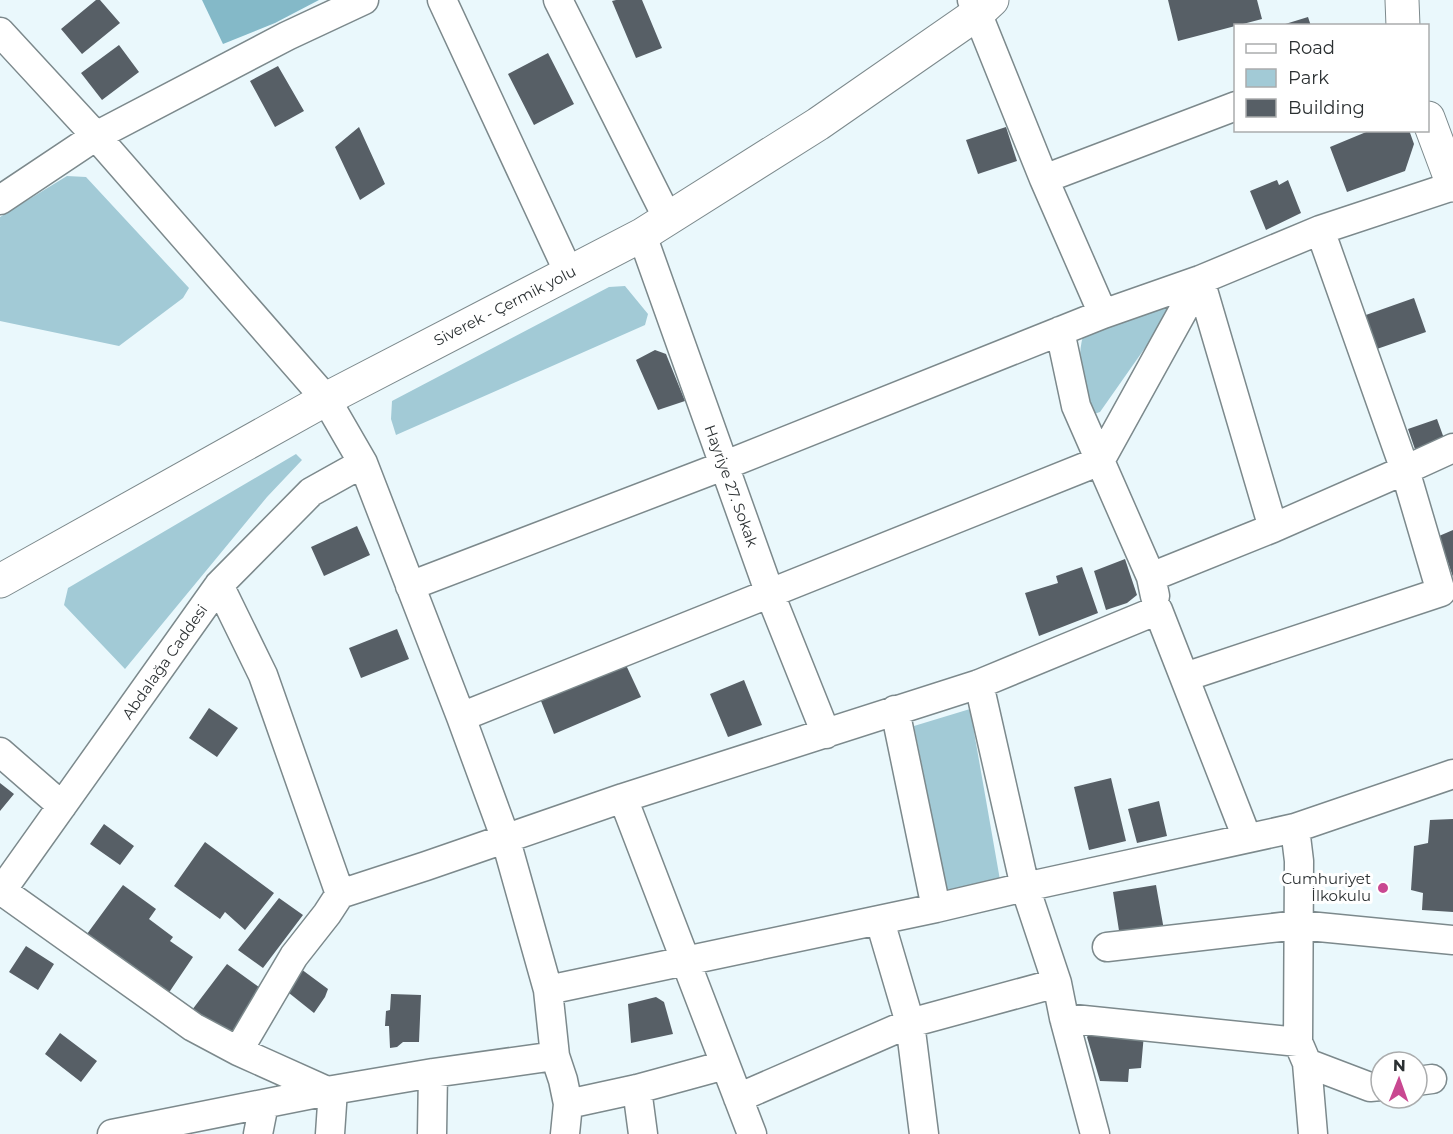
<svg xmlns="http://www.w3.org/2000/svg" width="1453" height="1134" viewBox="0 0 1453 1134" font-family="Montserrat,sans-serif">
<style>
.green{fill:#a2cad6}
.forest{fill:#84b9c8}
.building{fill:#575f66}
.lines{fill:none;stroke-linecap:round;stroke-linejoin:round}
.minor-casing{stroke:#7c898c;stroke-width:31}
.major-casing{stroke:#7c898c;stroke-width:35}
.minor{stroke:#fff;stroke-width:28}
.major{stroke:#fff;stroke-width:33}
.poi-dot{fill:#c94891;stroke:#fff;stroke-width:2}
.labels{text-anchor:middle;stroke-width:6;stroke-linejoin:round;paint-order:stroke}
.street-label{font-size:15px;fill:#2b3032;stroke:#fff}
.poi-label{font-size:15px;fill:#2b3032;stroke:#fff;text-anchor:end}
</style>
<rect width="100%" height="100%" fill="#eaf8fc"/>
<!-- green -->
<path class="green" d="M 67,176 L 86,177 L 189,288 L 183,298 L 119,346 L 0,321 L 0,217 Z
M 625,286 L 648,314 L 645,325 L 396,435 L 391,419 L 392,401 L 609,287 Z
M 1180,298 L 1100,412 L 1091,415 C 1082,391 1076,361 1083,336 Z
M 296,454 L 302,460 L 267,497 L 125,669 L 64,605 L 68,588 Z
M 970,709 L 1000,880 L 947,891 L 914,726 Z"/>
<!-- forest -->
<path class="forest" d="M 202,0 L 319,0 L 275,23 L 223,44 Z"/>
<!-- building -->
<path class="building" d="M 96,0 L 100,0 L 120,23 L 82,54 L 61,29 Z
M 616,0 L 642,0 L 662,48 L 636,58 L 612,1 Z
M 1168,0 L 1257,0 L 1262,19 L 1178,41 Z
M 1308,17 L 1311,26 L 1282,26 L 1282,25 Z
M 119,45 L 139,72 L 102,100 L 81,73 Z
M 548,53 L 574,104 L 534,125 L 508,74 Z
M 278,66 L 304,111 L 275,127 L 250,81 Z
M 359,127 L 385,184 L 360,200 L 335,147 Z
M 1006,127 L 1017,161 L 978,174 L 966,140 Z
M 1371,130 L 1409,130 L 1414,144 L 1405,171 L 1347,192 L 1330,147 Z
M 1277,180 L 1279,185 L 1288,180 L 1301,213 L 1266,230 L 1250,191 Z
M 1414,298 L 1426,332 L 1374,350 L 1363,316 Z
M 655,350 L 666,354 L 685,401 L 658,410 L 636,360 Z
M 1437,419 L 1446,444 L 1417,455 L 1408,429 Z
M 357,526 L 370,555 L 324,576 L 311,547 Z
M 1453,530 L 1453,577 L 1439,536 Z
M 1125,559 L 1137,595 L 1127,603 L 1106,610 L 1094,571 Z
M 1082,567 L 1098,613 L 1039,636 L 1025,593 L 1058,583 L 1056,576 Z
M 397,629 L 409,659 L 361,678 L 349,648 Z
M 626,665 L 641,697 L 554,734 L 541,701 Z
M 744,680 L 762,725 L 728,737 L 710,694 Z
M 209,708 L 238,728 L 217,757 L 189,738 Z
M 1111,778 L 1126,841 L 1089,850 L 1074,787 Z
M 0,783 L 14,794 L 0,811 Z
M 1159,801 L 1167,836 L 1137,843 L 1128,809 Z
M 1453,819 L 1453,912 L 1422,910 L 1423,893 L 1411,890 L 1414,846 L 1428,843 L 1430,820 Z
M 104,824 L 134,846 L 120,865 L 90,844 Z
M 205,842 L 274,893 L 245,930 L 225,912 L 220,919 L 174,886 Z
M 123,885 L 156,909 L 149,919 L 173,937 L 170,941 L 193,957 L 168,994 L 87,934 Z
M 1156,885 L 1164,930 L 1120,937 L 1113,892 Z
M 279,898 L 303,915 L 263,968 L 238,950 Z
M 26,946 L 54,964 L 38,990 L 9,972 Z
M 227,964 L 263,990 L 233,1030 L 220,1030 L 192,1010 Z
M 301,969 L 328,989 L 325,997 L 314,1013 L 284,989 Z
M 391,994 L 421,995 L 419,1042 L 403,1042 L 397,1047 L 390,1048 L 389,1026 L 385,1026 L 386,1011 L 390,1010 Z
M 656,997 L 664,1002 L 673,1034 L 631,1043 L 628,1004 Z
M 1094,1028 L 1144,1034 L 1141,1068 L 1129,1069 L 1128,1082 L 1100,1081 L 1087,1037 Z
M 60,1033 L 97,1061 L 81,1082 L 45,1054 Z"/>
<g class="lines">
<defs>
<path id="minor" d="M 442,0 L 569,273
M 558,0 L 668,219
M 972,0 L 1044,179 L 1103,314
M 0,32 L 96,136 L 326,399 L 363,463 L 461,717 L 505,837 L 548,990 L 555,1056 L 563,1080 L 568,1104 L 565,1134
M 1044,179 L 1236,106
M 0,200 L 96,136 L 287,36 L 364,0
M 642,235 L 770,594 L 826,734
M 1060,331 L 1076,406 L 1151,577 L 1155,596
M 1273,528 L 1405,470 L 1320,230
M 1151,577 L 1273,528 L 1200,280
M 219,585 L 263,675 L 340,894
M 410,586 L 723,466 L 1103,314 L 1200,280 L 1320,230 L 1453,186
M 1185,677 L 1441,592 L 1405,470 L 1453,448
M 979,684 L 1025,887 L 1057,983 L 1064,1018 L 1095,1134
M 895,710 L 936,908
M 461,717 L 1100,461 L 1200,280
M 0,752 L 62,806
M 623,798 L 752,1134
M 1295,828 L 1299,861 L 1298,1042 L 1307,1063 L 1313,1134
M 2,891 L 193,1027 L 238,1051 L 327,1091
M 0,893 L 219,585 L 311,492 L 363,463
M 880,921 L 910,1023 L 924,1134
M 1107,947 L 1298,925 L 1453,940
M 548,990 L 936,908 L 1025,887 L 1295,828 L 1453,774
M 1064,1018 L 1298,1042
M 238,1051 L 294,956 L 327,914 L 340,894 L 426,866 L 623,798 L 979,684 L 1158,610 L 1247,838
M 1307,1063 L 1370,1087 L 1381,1086
M 1417,1081 L 1432,1079
M 637,1089 L 643,1134
M 738,1098 L 910,1023 L 1057,983
M 568,1104 L 637,1089 L 725,1065
M 112,1134 L 333,1090 L 433,1073 L 555,1056
M 258,1134 L 264,1104
M 330,1134 L 333,1090
M 432,1134 L 433,1073"/>
<path id="major" d="M 1402,0 L 1403,26
M 1428,118 L 1453,185
M 0,581 L 326,399 L 642,235 L 818,124 L 978,13 L 992,0"/>
</defs>
<!-- minor casing -->
<use href="#minor" class="minor-casing"/>
<!-- major casing -->
<use href="#major" class="major-casing"/>
<!-- minor -->
<use href="#minor" class="minor"/>
<!-- major -->
<use href="#major" class="major"/>
</g>
<!-- markers -->
<circle class="poi-dot" cx="1383" cy="888" r="6"/>
<g class="labels">
<!-- street labels -->
<g class="street-label">
<text transform="translate(505 306) rotate(-27)" y="5">Siverek - Çermik yolu</text>
<text transform="translate(731 486) rotate(70)" y="5">Hayriye 27. Sokak</text>
<text transform="translate(165 662) rotate(-55)" y="5">Abdalağa Caddesi</text>
</g>
<!-- poi labels -->
<g class="poi-label">
<text x="1371" y="884">Cumhuriyet<tspan x="1371" dy="17">İlkokulu</tspan></text>
</g>
</g>
<!-- legend -->
<rect x="1234" y="24" width="195" height="108" fill="#ffffff" stroke="#aaacad" stroke-width="1.5"/>
<rect x="1246" y="44" width="30" height="9" fill="#ffffff" stroke="#aaacad" stroke-width="1.5"/>
<text x="1288" y="54" font-size="18" fill="#2b3032">Road</text>
<rect x="1246" y="69" width="30" height="18" fill="#a2cad6" stroke="#aaacad" stroke-width="1.5"/>
<text x="1288" y="84" font-size="18" fill="#2b3032">Park</text>
<rect x="1246" y="99" width="30" height="18" fill="#575f66" stroke="#aaacad" stroke-width="1.5"/>
<text x="1288" y="114" font-size="18" fill="#2b3032">Building</text>
<!-- north arrow -->
<g transform="translate(1399 1080) rotate(1)"><circle r="28" fill="#ffffff" stroke="#aaacad" stroke-width="1.5"/>
<path d="M0-4.5L10 22L0 15L-10 22Z" fill="#c94891"/>
<text y="-9" font-size="16" font-weight="bold" text-anchor="middle" fill="#2b3032">N</text>
</g>
</svg>
